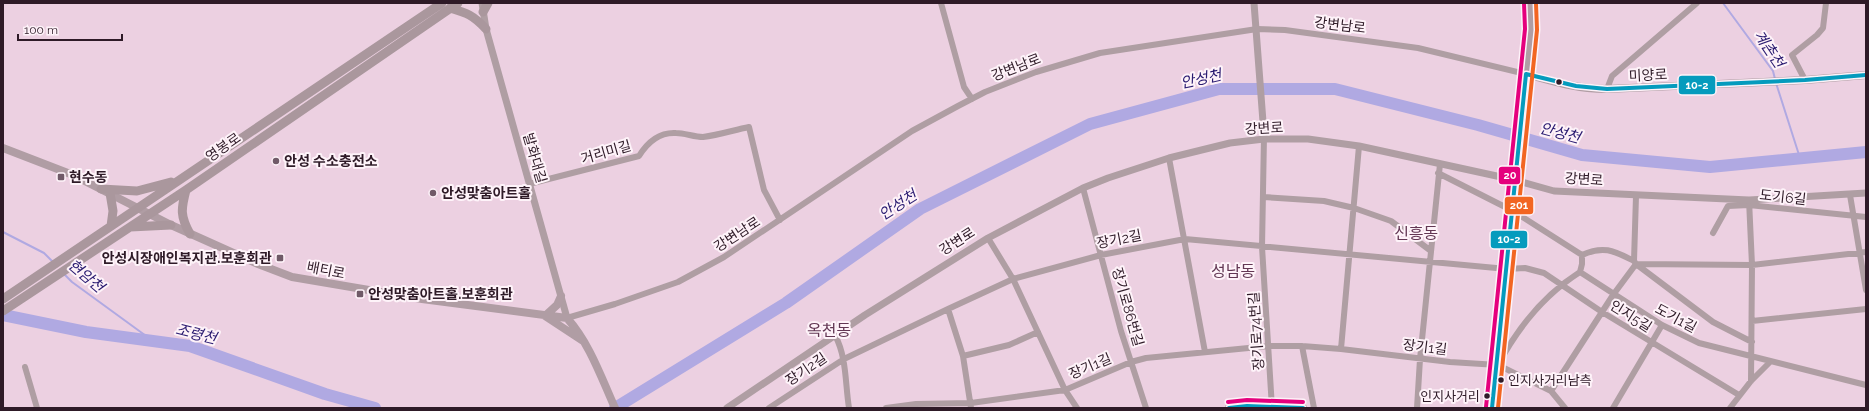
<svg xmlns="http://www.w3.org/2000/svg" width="1869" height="411" viewBox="0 0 1869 411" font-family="Raleway,'Noto Sans KR',sans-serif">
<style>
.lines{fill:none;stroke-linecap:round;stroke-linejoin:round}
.stream{stroke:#b0a9e2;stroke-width:2}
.river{stroke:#b0a9e2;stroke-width:12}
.minor{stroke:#af9ea3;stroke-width:6}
.tertiary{stroke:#af9ea3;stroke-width:7}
.secondary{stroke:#b09da4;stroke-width:8}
.primary{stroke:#aa979d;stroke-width:9}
.bus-1-casing{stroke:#fef3f9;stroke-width:7}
.bus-2-casing{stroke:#fef3f9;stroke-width:7}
.bus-3-casing{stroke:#fef3f9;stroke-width:7}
.bus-1{stroke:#059bbd;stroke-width:4}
.bus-2{stroke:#f26522;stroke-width:4}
.bus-3{stroke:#e5007d;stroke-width:4}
.bus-dot{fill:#2e1a27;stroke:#fef3f9;stroke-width:1.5}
.poi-dot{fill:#705a68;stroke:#fef3f9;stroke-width:1.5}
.labels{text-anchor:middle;stroke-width:4;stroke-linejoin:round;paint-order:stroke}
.bus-label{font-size:13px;fill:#2e1a27;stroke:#fef3f9;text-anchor:start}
.street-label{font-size:14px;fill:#2e1a27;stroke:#fef3f9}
.poi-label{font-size:14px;font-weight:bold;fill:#2e1a27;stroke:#fef3f9;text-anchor:start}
.water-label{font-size:15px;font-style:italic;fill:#291a70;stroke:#fef3f9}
.quarter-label{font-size:16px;fill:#633754;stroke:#fef3f9}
.line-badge{stroke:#fef3f9;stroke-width:1.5}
.badge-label{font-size:11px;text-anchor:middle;font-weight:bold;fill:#fff}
</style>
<rect width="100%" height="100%" fill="#ecd0e1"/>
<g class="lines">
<!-- stream -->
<path class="stream" d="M 1723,3 L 1773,71 L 1775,79
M 1776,83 L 1800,158
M 3,232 L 44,253 L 53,262
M 64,274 L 72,282 L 153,341"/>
<!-- river -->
<path class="river" d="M 3,315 L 86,332 L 190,346 L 325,394 L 375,408
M 615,408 L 786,303 L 920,209 L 1090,124 L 1219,89 L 1335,89 L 1478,125 L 1582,155 L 1710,167 L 1866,152"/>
<!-- minor -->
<path class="minor" d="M 941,3 L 964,87 L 972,99
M 1805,80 L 1792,55 L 1817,35 L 1823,28 L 1826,3
M 1607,89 L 1612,76 L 1697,3
M 1264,136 L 1262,247 L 1272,408
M 1169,158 L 1205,352
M 1438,173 L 1513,211 L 1582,255 L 1582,264 L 1580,272
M 529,184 L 639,156 C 647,143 659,132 676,133 C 685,133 694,137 703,137 C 719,135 734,130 749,127 L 764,190 L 780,220
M 1083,188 L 1121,331 L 1146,408
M 1850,195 L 1866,290
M 1263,197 L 1324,201 L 1354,208 L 1391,221 L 1431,251
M 1749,200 L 1752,265 L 1751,381
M 1713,233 L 1728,206 L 1749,205 L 1866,217
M 988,238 L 1013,279 L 1065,390 L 1077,408
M 1582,255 C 1604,245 1614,251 1634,261 L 1636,264 L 1713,322 L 1752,342
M 1634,261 L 1636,196
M 1636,264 L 1752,265 L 1866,252
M 1580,272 L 1662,325 L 1699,343 L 1866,385
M 948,309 L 963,356 L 971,408
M 567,318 L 615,304 L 678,282 L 724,257 L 912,131 L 958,106 L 985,92 L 1036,72 L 1100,53 L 1257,29 L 1285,30 L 1418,48 L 1526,74
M 1752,321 L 1866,309
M 835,335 C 847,358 845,383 849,408
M 1302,346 L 1314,408
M 1341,349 L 1359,146
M 963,356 L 1009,345 L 1038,332
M 1498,365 C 1518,327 1544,295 1580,272
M 25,367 L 37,408
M 1551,391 L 1613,295 L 1636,264
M 769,408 L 844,359 L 948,309 L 1013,279 L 1101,255 L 1185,239 L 1507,269 L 1525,268 L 1544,273 L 1602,312 L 1739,395
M 886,408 L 916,404 L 971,403 L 1065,390 L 1131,362 L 1146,358 L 1269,346 L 1302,346 L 1341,349 L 1450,362 L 1498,365 L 1551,391 L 1565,408
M 1417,408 L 1420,359 L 1440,164
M 1613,408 L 1662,325
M 1730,408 L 1751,381 L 1770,362"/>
<!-- tertiary -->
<path class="tertiary" d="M 482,3 L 486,29 L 567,318
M 1254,3 L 1264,135
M 727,408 L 865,315 L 988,238 L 1083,188 L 1108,178 L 1169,158 L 1230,143 L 1264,139 L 1308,139 L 1359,146 L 1515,180 L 1554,191 L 1749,200 L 1866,193"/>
<!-- secondary -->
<path class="secondary" d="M 1526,74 C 1554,82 1579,89 1607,89 L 1805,80 L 1866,75
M 3,148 L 73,175 L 171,225 L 258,264 L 292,277 L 422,299 L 567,318 C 590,344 601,377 615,408
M 561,296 L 557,305 L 545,316 L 583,341
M 1229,408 L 1247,406 L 1303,408
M 1492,408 L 1531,29 L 1530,3"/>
<!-- primary -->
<path class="primary" d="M 450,8 C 467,13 473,15 486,29
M 483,12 L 488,3
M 101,189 L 137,191 L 171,182
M 186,190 C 181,209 180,216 190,234
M 110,193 L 113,211 L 111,226
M 130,227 L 171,225
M 3,299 L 442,3
M 3,311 L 186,190 L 458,3"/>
<defs>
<path id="bus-1" d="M 1229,408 L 1247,406 L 1303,408
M 1492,408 L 1526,74 L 1576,86 L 1607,89 L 1805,80 L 1866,75"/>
<path id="bus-2" d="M 1498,408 L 1537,30 L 1536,3"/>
<path id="bus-3" d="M 1228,402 L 1247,400 L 1303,402
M 1486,407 L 1525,29 L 1524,3"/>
</defs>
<!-- bus-1 casing -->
<use href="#bus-1" class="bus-1-casing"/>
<!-- bus-2 casing -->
<use href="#bus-2" class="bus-2-casing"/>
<!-- bus-3 casing -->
<use href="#bus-3" class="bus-3-casing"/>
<!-- bus-1 -->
<use href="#bus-1" class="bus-1"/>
<!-- bus-2 -->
<use href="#bus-2" class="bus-2"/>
<!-- bus-3 -->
<use href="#bus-3" class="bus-3"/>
</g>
<!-- markers -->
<g class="bus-dot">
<circle cx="1559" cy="82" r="3.5"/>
<circle cx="1501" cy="380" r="3.5"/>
<circle cx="1487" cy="396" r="3.5"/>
</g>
<g class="poi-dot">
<circle cx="276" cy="161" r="4"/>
<rect x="57" y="173" width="8" height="8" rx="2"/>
<circle cx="433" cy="193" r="4"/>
<rect x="276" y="254" width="8" height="8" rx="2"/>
<rect x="356" y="290" width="8" height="8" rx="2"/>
</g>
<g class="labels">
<!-- bus labels -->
<g class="bus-label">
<text x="1508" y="385">인지사거리남측</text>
<text x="1480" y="401" text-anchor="end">인지사거리</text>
</g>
<!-- street labels -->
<g class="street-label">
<text transform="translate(1340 25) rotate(7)" y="5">강변남로</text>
<text transform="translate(1016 67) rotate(-21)" y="5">강변남로</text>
<text transform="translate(1648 75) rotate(-3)" y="5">미양로</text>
<text transform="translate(1264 128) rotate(-3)" y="5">강변로</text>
<text transform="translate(223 147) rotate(-35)" y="5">영봉로</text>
<text transform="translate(606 152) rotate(-16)" y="5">거리미길</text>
<text transform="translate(535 158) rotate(74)" y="5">발화대길</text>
<text transform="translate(1584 179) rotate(4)" y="5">강변로</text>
<text transform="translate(1783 197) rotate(6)" y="5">도기6길</text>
<text transform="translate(737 234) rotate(-33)" y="5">강변남로</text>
<text transform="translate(1119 239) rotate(-11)" y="5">장기2길</text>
<text transform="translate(957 241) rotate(-32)" y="5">강변로</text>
<text transform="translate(326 270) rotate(11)" y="5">배티로</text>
<text transform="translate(1128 307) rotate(74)" y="5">장기로86번길</text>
<text transform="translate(1631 316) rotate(32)" y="5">인지5길</text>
<text transform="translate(1676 318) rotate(28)" y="5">도기1길</text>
<text transform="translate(1256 331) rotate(-94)" y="5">장기로74번길</text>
<text transform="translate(1425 347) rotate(7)" y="5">장기1길</text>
<text transform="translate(1090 366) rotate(-23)" y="5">장기1길</text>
<text transform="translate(806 369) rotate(-34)" y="5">장기2길</text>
</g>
<!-- poi labels -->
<g class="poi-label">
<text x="284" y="166">안성 수소충전소</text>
<text x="69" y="182">현수동</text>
<text x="441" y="198">안성맞춤아트홀</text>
<text x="272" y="263" text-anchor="end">안성시장애인복지관.보훈회관</text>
<text x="368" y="299">안성맞춤아트홀.보훈회관</text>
</g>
<!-- water labels -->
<g class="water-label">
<text transform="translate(1769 49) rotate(56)" y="5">계촌천</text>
<text transform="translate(1201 79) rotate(-12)" y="5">안성천</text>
<text transform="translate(1560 133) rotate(15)" y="5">안성천</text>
<text transform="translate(898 205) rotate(-33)" y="5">안성천</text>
<text transform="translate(86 276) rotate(40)" y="5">현암천</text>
<text transform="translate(196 334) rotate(14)" y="5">조령천</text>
</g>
<!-- quarter labels -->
<g class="quarter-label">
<text x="1416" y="239">신흥동</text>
<text x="1233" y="277">성남동</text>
<text x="829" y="336">옥천동</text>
</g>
</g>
<g class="line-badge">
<rect x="1678" y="75" width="38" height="20" rx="4" fill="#059bbd"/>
<rect x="1498" y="166" width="23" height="19" rx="4" fill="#e5007d"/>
<rect x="1504" y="196" width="30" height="19" rx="4" fill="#f26522"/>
<rect x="1490" y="230" width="38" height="19" rx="4" fill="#059bbd"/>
</g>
<g class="badge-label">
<text x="1697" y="89">10-2</text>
<text x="1510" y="179">20</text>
<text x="1519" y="209">201</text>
<text x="1509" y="243">10-2</text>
</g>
<!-- border -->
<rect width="1869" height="411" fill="none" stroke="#2e1a27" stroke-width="8"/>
<!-- scale -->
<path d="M18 34v6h104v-6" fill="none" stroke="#2e1a27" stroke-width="2"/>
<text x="24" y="34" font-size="12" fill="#2e1a27" stroke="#fef3f9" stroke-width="3" paint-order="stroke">100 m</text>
</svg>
